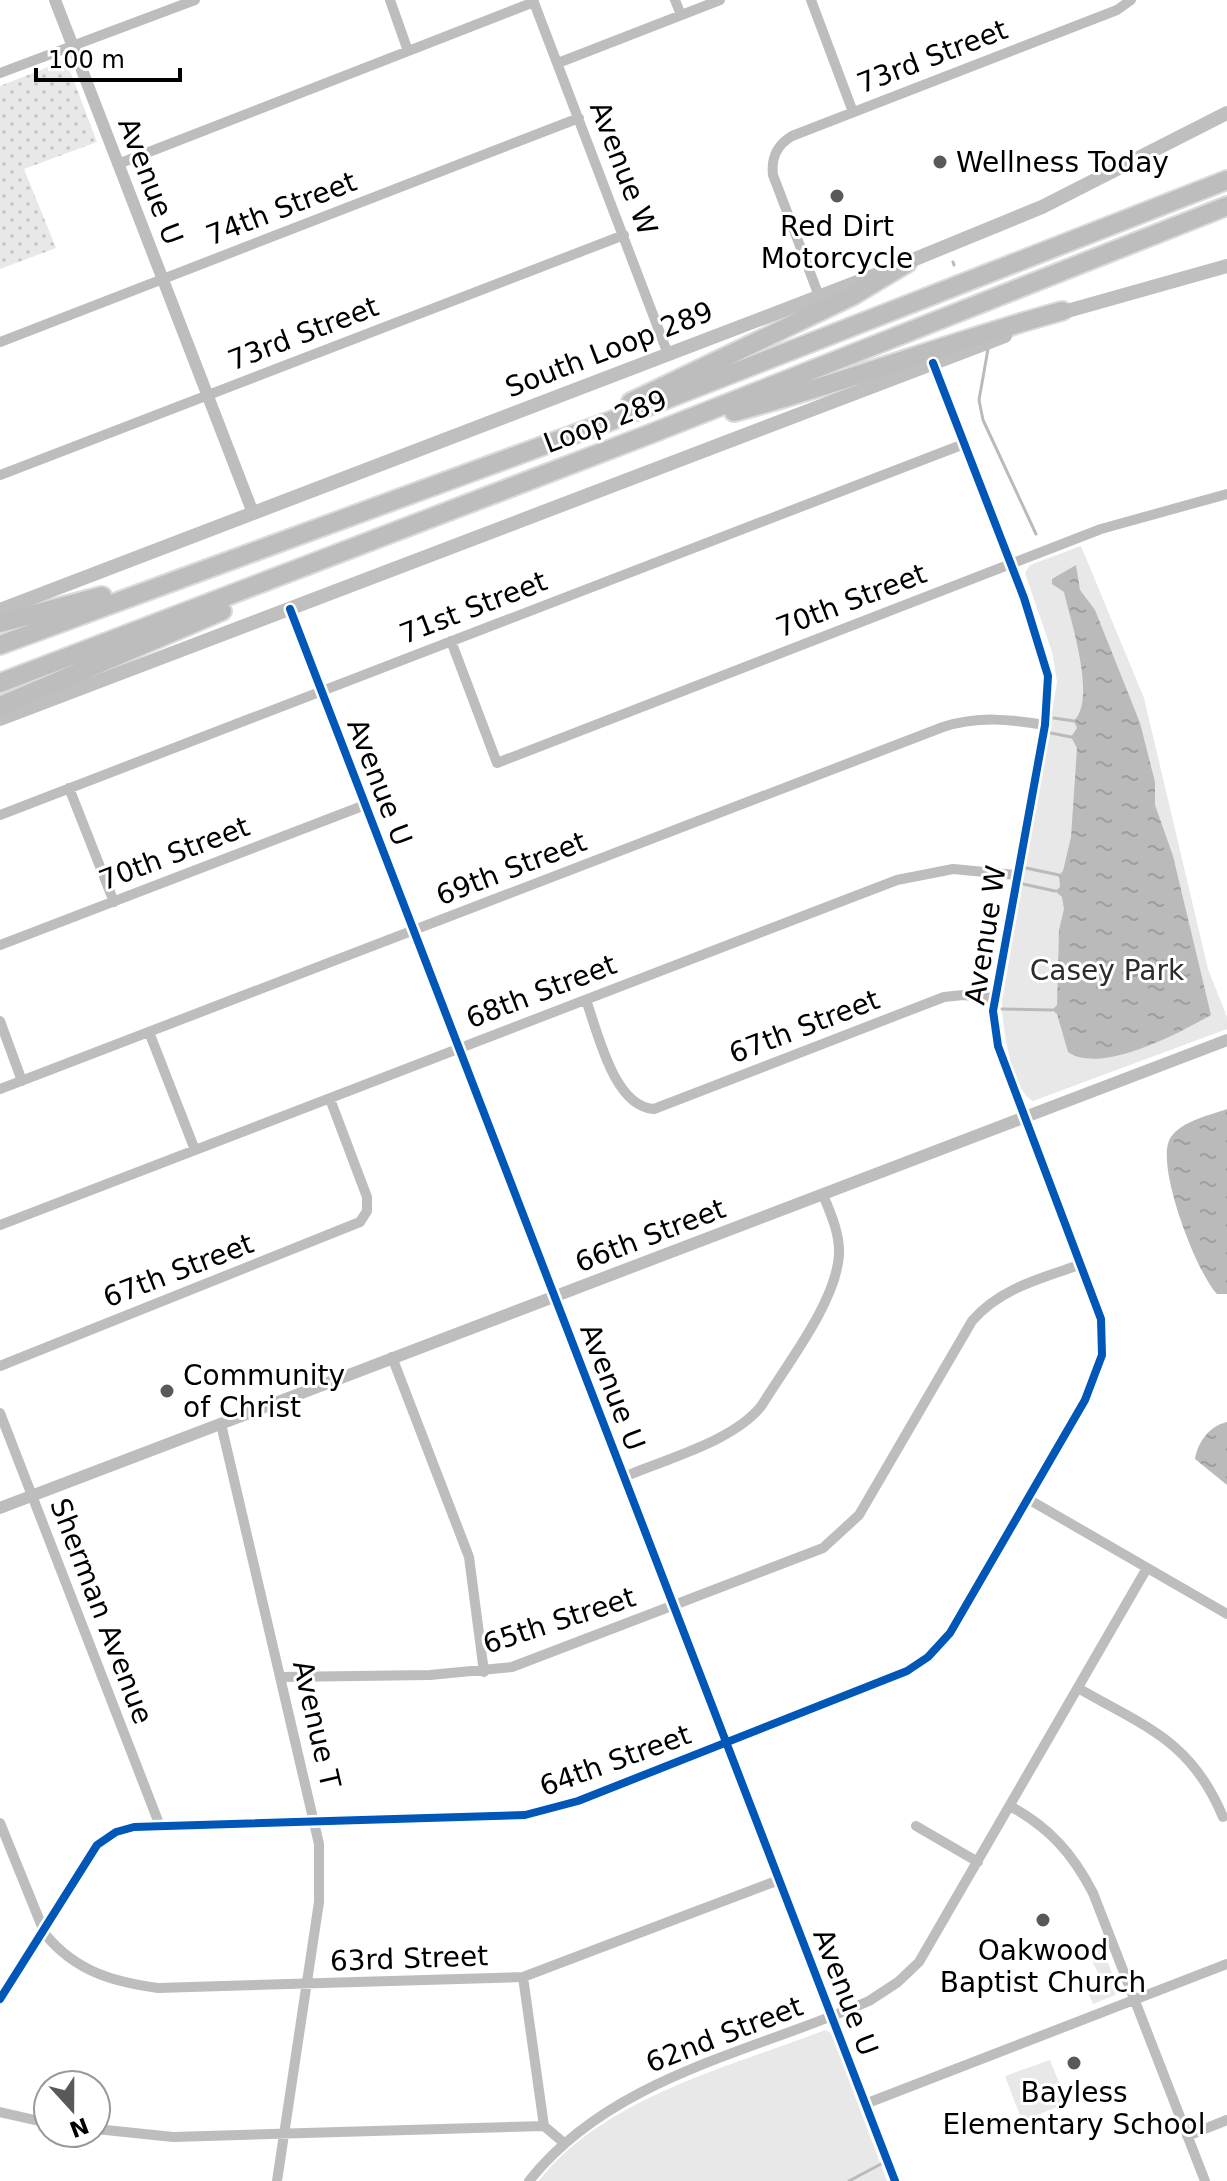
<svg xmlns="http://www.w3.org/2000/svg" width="1227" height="2181" viewBox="0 0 1227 2181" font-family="'DejaVu Sans',sans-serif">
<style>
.grass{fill:url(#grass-dots)}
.green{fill:#e8e8e8}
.water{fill:url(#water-ripples)}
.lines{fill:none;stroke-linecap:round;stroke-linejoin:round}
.stream{stroke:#bababa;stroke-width:3}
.motorway-casing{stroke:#dbdbdb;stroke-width:22}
.minor{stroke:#bdbdbd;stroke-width:10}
.tertiary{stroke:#bdbdbd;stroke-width:12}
.secondary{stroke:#bfbfbf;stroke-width:14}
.motorway{stroke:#bdbdbd;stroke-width:18}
.cycleway-casing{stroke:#fff;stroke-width:13}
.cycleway{stroke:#0057b8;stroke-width:8}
.poi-dot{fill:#595959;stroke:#fff;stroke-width:3}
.labels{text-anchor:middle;stroke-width:6;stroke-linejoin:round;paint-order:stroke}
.street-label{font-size:28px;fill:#000;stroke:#fff}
.poi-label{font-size:28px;fill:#000;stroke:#fff}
.park-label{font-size:28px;fill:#2c2c2c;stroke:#fff}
</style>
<defs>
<pattern id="grass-dots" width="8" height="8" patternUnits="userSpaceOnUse" patternTransform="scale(2)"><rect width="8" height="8" fill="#e8e8e8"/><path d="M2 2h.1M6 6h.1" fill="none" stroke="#c5c5c5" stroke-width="1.8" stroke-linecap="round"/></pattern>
<pattern id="water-ripples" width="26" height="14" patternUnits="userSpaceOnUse" patternTransform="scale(2)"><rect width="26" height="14" fill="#bababa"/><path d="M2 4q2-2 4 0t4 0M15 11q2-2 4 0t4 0" fill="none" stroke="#9e9e9e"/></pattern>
</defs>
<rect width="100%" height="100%" fill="#fff"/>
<!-- grass -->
<path class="grass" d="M 66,60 L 97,142 L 24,169 L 56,248 L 0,269 L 0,86 Z"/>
<!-- green -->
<path class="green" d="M 1081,546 L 1144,698 L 1208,969 L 1227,1017 L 1227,1029 L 1033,1101 C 1012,1092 1001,1023 1002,1001 L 1057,682 L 1052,652 L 1025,573 L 1030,565 Z
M 1102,1946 L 1117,1987 L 1115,1995 L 1093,2004 L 1087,1990 L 1103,1984 L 1088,1952 Z
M 825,2030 L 831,2033 L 887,2181 L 539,2181 C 604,2097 730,2067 825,2030 Z
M 1050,2060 L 1067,2103 L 1022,2121 L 1005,2076 Z"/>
<!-- water -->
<path class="water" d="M 1076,565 L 1080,590 L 1095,610 L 1140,723 L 1155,782 L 1155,805 L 1173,856 L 1211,1015 C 1179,1033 1102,1075 1068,1052 L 1057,1014 L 1052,1010 L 1057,1005 L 1059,930 L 1064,909 L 1062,897 L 1055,891 L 1060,887 L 1059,875 L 1063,871 L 1071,837 L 1077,748 L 1071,737 L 1077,728 L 1074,721 C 1097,698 1070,619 1064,592 L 1052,584 L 1052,579 Z
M 1227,1109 L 1227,1294 L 1217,1294 C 1197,1274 1153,1161 1171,1137 C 1182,1121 1210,1115 1227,1109 Z
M 1227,1422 L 1227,1485 L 1195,1459 C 1198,1442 1209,1426 1227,1422 Z"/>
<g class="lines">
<!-- stream -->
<path class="stream" d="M 953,262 L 954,265
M 988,349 L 979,400 L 983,420 L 1036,534
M 1054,718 L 1074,721
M 1051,733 L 1071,737
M 1026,868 L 1059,875
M 1023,884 L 1055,891
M 1002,1009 L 1052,1010
M 849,2181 L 881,2164"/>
<defs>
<path id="motorway" d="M 631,402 L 852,296 L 907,263
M 734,412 C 845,383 951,341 1062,311
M 0,623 L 102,596
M 0,645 L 613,420 L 1227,180
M 0,683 L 650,434 L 1227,206
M 0,706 L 222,611"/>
</defs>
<!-- motorway casing -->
<use href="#motorway" class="motorway-casing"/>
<!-- minor -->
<path class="minor" d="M 390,0 L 408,51
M 533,0 L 668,354
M 675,0 L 681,15
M 811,0 L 853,112
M 558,63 L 720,0
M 0,73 L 195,0
M 118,164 L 534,2
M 819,296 L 773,175 C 771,157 777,145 792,136 L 1117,10 L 1131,0
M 0,342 L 579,118
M 0,475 L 624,235
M 451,641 L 497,763 L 1101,529 L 1227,494
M 69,788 L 114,902
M 0,815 L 964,444
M 0,945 L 365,805
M 586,1000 C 598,1033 614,1107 654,1109 L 944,997 L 963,995 L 994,998
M 0,1021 L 22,1081
M 149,1032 L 195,1150
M 0,1089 L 943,727 C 978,716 1010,719 1045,725
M 0,1225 L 897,880 L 953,869 L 1016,875
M 392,1357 L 469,1557 L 484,1672
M 0,1366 L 360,1222 L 367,1211 L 367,1197 L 330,1099
M 0,1413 L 160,1826
M 221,1424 L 319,1844 L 319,1902 L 277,2181
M 624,1477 C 665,1459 735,1441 762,1405 C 787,1364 836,1302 839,1255 C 840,1234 831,1214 823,1195
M 1028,1499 L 1227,1614
M 282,1677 L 430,1675 L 512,1667 L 823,1548 L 859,1515 L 972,1321 C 1000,1288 1042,1278 1082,1264
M 1078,1688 C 1145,1727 1191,1740 1223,1817
M 1010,1806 C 1049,1827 1073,1854 1093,1893 L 1205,2181
M 0,1823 L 45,1934 C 75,1971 113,1982 158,1988 L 523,1977 L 779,1880
M 916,1826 L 978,1862
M 523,1977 L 544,2126
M 0,1999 L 97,1845 L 116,1832 L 134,1827 L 525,1815 L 578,1801 L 907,1671 L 928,1657 L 950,1633 L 1085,1400 L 1102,1355 L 1101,1319 L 998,1046 L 993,1011 L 1045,725 L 1048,676 L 1024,598 L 933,363
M 865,2104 L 1227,1964
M 0,2112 L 48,2123
M 96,2129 L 173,2137 L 544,2126 L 564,2143
M 1187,2136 L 1227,2120
M 529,2181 C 611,2077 753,2052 869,2001 L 898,1982 L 919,1962 L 1147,1568"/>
<!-- tertiary -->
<path class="tertiary" d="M 55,0 L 253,513
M 290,609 L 895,2181
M 0,1508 L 1227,1040"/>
<!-- secondary -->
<path class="secondary" d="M 898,266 L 1042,207 L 1227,113
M 1053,315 L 1227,266
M 0,610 L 878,274
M 0,719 L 1005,336"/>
<!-- motorway -->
<use href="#motorway" class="motorway"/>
<defs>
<path id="cycleway" d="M 290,609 L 895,2181
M 0,1999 L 97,1845 L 116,1832 L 134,1827 L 525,1815 L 578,1801 L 907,1671 L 928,1657 L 950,1633 L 1085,1400 L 1102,1355 L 1101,1319 L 998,1046 L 993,1011 L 1045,725 L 1048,676 L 1024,598 L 933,363"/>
</defs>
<!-- cycleway casing -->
<use href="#cycleway" class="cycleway-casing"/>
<!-- cycleway -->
<use href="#cycleway" class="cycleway"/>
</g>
<!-- markers -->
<g class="poi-dot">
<circle cx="940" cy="162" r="8"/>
<circle cx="837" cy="196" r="8"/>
<circle cx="167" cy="1391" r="8"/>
<circle cx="1043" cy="1920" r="8"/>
<circle cx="1074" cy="2063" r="8"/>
</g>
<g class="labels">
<!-- street labels -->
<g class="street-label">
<text transform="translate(932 56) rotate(-21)" y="10">73rd Street</text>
<text transform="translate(624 168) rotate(69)" y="10">Avenue W</text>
<text transform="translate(151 181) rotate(69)" y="10">Avenue U</text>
<text transform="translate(281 208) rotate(-21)" y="10">74th Street</text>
<text transform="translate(303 333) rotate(-21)" y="10">73rd Street</text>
<text transform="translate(609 349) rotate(-21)" y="10">South Loop 289</text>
<text transform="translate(605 421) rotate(-21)" y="10">Loop 289</text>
<text transform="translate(851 600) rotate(-21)" y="10">70th Street</text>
<text transform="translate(473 607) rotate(-21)" y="10">71st Street</text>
<text transform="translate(380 782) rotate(69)" y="10">Avenue U</text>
<text transform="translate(174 853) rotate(-21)" y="10">70th Street</text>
<text transform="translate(511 868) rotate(-21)" y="10">69th Street</text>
<text transform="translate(985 935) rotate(-81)" y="10">Avenue W</text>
<text transform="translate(541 991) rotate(-21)" y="10">68th Street</text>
<text transform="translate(804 1026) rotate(-21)" y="10">67th Street</text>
<text transform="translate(650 1235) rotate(-21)" y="10">66th Street</text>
<text transform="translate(178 1270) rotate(-21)" y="10">67th Street</text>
<text transform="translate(613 1387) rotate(69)" y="10">Avenue U</text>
<text transform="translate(102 1611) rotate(69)" y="10">Sherman Avenue</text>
<text transform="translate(559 1620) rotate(-18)" y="10">65th Street</text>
<text transform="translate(317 1724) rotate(77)" y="10">Avenue T</text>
<text transform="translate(615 1760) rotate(-20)" y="10">64th Street</text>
<text transform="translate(409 1958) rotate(-2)" y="10">63rd Street</text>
<text transform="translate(846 1992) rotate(69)" y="10">Avenue U</text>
<text transform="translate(724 2034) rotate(-21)" y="10">62nd Street</text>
</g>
<!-- poi labels -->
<g class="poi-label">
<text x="956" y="172" text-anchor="start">Wellness Today</text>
<text x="837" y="236">Red Dirt<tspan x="837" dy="32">Motorcycle</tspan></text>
<text x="183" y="1385" text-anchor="start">Community<tspan x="183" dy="32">of Christ</tspan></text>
<text x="1043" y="1960">Oakwood<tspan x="1043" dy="32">Baptist Church</tspan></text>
<text x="1074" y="2102">Bayless<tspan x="1074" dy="32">Elementary School</tspan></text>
</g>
<!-- park labels -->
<g class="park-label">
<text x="1107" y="980">Casey Park</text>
</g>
</g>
<!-- north arrow -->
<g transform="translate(72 2109) rotate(159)"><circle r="38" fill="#ffffff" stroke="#999999" stroke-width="2"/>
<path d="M0-6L14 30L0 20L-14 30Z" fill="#595959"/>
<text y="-12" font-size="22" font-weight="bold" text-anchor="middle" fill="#000000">N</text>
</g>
<!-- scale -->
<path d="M36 68v12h144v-12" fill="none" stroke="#000000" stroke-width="4"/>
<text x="48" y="68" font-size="24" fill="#000000" stroke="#ffffff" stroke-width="6" paint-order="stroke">100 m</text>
</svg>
